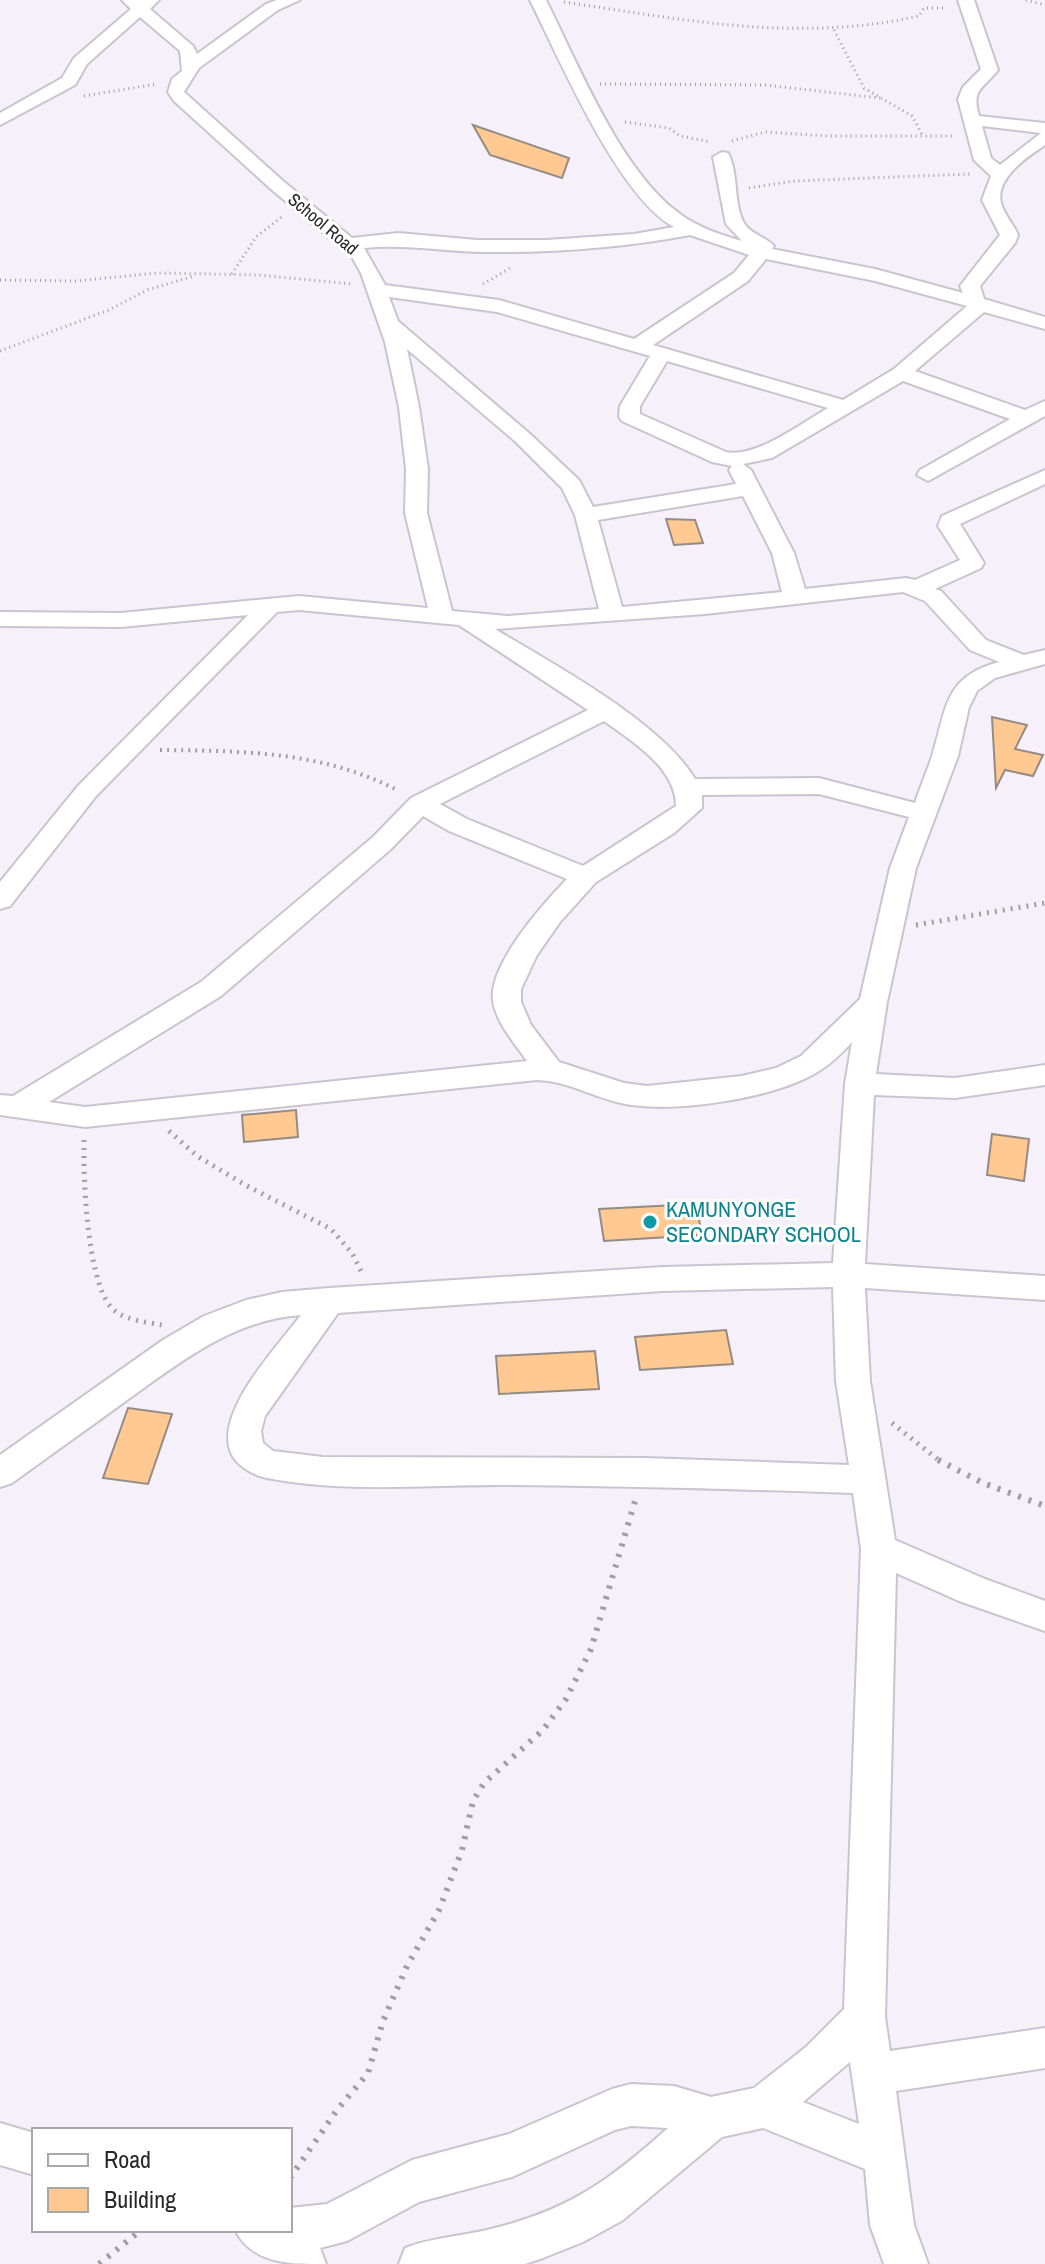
<svg xmlns="http://www.w3.org/2000/svg" width="1045" height="2264" viewBox="0 0 1045 2264" font-family="'Archivo Narrow',sans-serif">
<style>
.building{fill:#ffc991;stroke:#948c84;stroke-width:2}
.lines{fill:none;stroke-linecap:round;stroke-linejoin:round}
.minor-casing{stroke:#c9c4ce;stroke-width:4}
.path-far3{stroke:#a19da4;stroke-width:3;stroke-dasharray:1 4;stroke-linecap:butt}
.path-far2{stroke:#a19da4;stroke-width:4;stroke-dasharray:2 5;stroke-linecap:butt}
.path-far1{stroke:#a19da4;stroke-width:5;stroke-dasharray:2 6;stroke-linecap:butt}
.path{stroke:#a19da4;stroke-width:6;stroke-dasharray:3 8;stroke-linecap:butt}
.minor{fill:#fff;fill-rule:evenodd}
.culture-dot{fill:#0f9aa8;stroke:#fff;stroke-width:3}
.labels{text-anchor:middle;stroke-width:6;stroke-linejoin:round;paint-order:stroke}
.far-street-label{font-size:18px;fill:#282629;stroke:#fff}
.culture-label{font-size:22px;fill:#0d838f;stroke:#fff;text-anchor:start}
</style>
<rect width="100%" height="100%" fill="#f5f0fa"/>
<!-- building -->
<path class="building" d="M 473,125 L 569,158 L 562,178 L 490,155 Z
M 666,519 L 695,520 L 703,543 L 674,545 Z
M 992,717 L 1027,725 L 1015,749 L 1043,755 L 1033,776 L 1005,770 L 996,788 Z
M 296,1110 L 298,1137 L 244,1142 L 242,1115 Z
M 992,1134 L 1029,1139 L 1024,1181 L 987,1175 Z
M 696,1204 L 702,1235 L 604,1241 L 599,1209 Z
M 726,1330 L 733,1364 L 640,1370 L 635,1337 Z
M 595,1351 L 599,1389 L 499,1394 L 496,1356 Z
M 128,1408 L 172,1414 L 148,1484 L 103,1478 Z"/>
<g class="lines">
<defs>
<path id="minor" d="M 122,0 L 159,0 L 150,9 L 193,46 L 197,54 L 266,4 L 277,0 L 300,0 L 278,10 L 199,68 L 184,92 L 283,181 L 352,238 L 398,233 L 477,240 L 547,240 L 634,234 L 674,227 C 618,197 559,58 530,0 L 546,0 C 578,64 621,172 680,214 C 697,227 721,235 742,241 L 726,224 L 713,157 L 722,152 L 728,153 C 739,174 733,203 744,223 C 750,234 766,237 774,246 L 772,249 L 875,269 L 963,293 L 960,286 L 1000,235 L 982,200 L 991,176 L 974,160 L 958,99 L 963,87 L 981,69 L 958,0 L 974,0 L 998,70 C 983,89 971,89 979,116 L 1045,123 L 1045,145 C 1027,157 992,180 1002,206 C 1006,217 1014,225 1018,235 L 1015,243 L 980,286 L 984,299 L 1045,317 L 1045,329 L 984,312 L 915,371 L 1025,410 L 1045,401 L 1045,416 L 928,481 L 917,475 L 920,470 L 1010,419 L 903,381 L 772,458 L 743,464 L 751,470 L 794,553 L 805,589 L 906,578 L 915,580 L 960,560 L 938,526 L 942,516 L 1045,470 L 1045,484 L 960,524 L 984,563 L 981,568 L 935,589 L 941,591 L 986,640 L 1024,655 L 1045,650 L 1045,664 L 995,678 L 977,691 L 969,707 L 958,756 L 916,868 L 887,1002 L 876,1074 L 955,1078 L 1045,1065 L 1045,1085 L 955,1098 L 874,1095 L 865,1264 L 1045,1276 L 1045,1300 L 865,1288 L 870,1381 L 895,1540 L 985,1579 L 1045,1601 L 1045,1631 L 959,1601 L 896,1573 L 885,2017 L 890,2051 L 1045,2028 L 1045,2068 L 896,2091 L 914,2225 L 928,2264 L 884,2264 L 870,2225 L 865,2169 L 763,2128 L 722,2137 L 623,2220 L 583,2242 L 543,2258 L 525,2264 L 399,2264 L 405,2248 C 433,2237 465,2236 495,2228 C 571,2209 611,2179 668,2128 L 631,2126 L 615,2130 L 512,2177 L 419,2202 L 347,2241 L 320,2248 L 326,2264 C 288,2264 253,2264 235,2230 L 290,2230 L 290,2208 L 327,2204 L 412,2160 L 509,2134 L 612,2089 L 631,2084 L 674,2086 L 711,2097 L 754,2088 L 806,2047 L 844,2009 L 861,1549 L 853,1493 C 736,1489 619,1486 502,1485 C 425,1485 343,1493 267,1478 C 252,1475 234,1464 230,1450 C 217,1409 277,1347 301,1315 C 232,1320 181,1362 127,1400 C 89,1428 50,1455 12,1483 L 0,1487 L 0,1455 L 163,1340 L 204,1316 L 246,1300 L 282,1292 L 329,1288 L 663,1267 L 833,1263 L 845,1084 L 852,1042 C 841,1054 829,1066 814,1074 C 772,1098 680,1112 632,1105 C 599,1101 571,1081 537,1080 L 85,1127 L 0,1115 L 0,1095 L 13,1096 L 201,982 L 373,837 L 411,798 L 588,710 L 459,625 L 299,610 L 277,612 L 96,796 L 10,906 L 0,909 L 0,882 L 78,786 L 248,615 L 121,627 L 0,626 L 0,612 L 121,613 L 299,596 L 428,608 L 405,513 L 406,469 L 399,407 L 385,342 L 361,273 L 352,257 L 271,189 L 174,101 L 168,92 L 172,79 L 182,71 L 180,51 L 140,17 L 87,64 L 75,85 L 0,125 L 0,113 L 62,78 L 74,58 L 131,9 ZM 982,126 L 1041,133 L 1000,165 L 991,158 ZM 690,235 L 749,255 L 734,273 L 634,339 L 499,300 L 385,285 L 364,248 C 404,244 441,251 481,252 C 552,253 621,248 690,235 ZM 766,259 L 875,281 L 967,306 L 894,369 L 843,400 L 653,345 L 748,281 ZM 389,297 L 497,312 L 650,356 L 620,406 L 619,417 L 622,421 L 712,462 L 732,466 L 729,470 L 736,484 L 593,507 L 579,480 L 530,434 L 398,321 ZM 407,349 L 516,442 L 562,488 L 575,515 L 599,609 L 508,616 L 452,611 L 427,513 L 428,469 L 419,407 ZM 667,361 L 828,408 C 802,423 756,458 726,452 L 640,414 L 640,406 ZM 743,496 L 772,553 L 782,592 L 622,607 L 598,520 ZM 903,592 L 925,601 L 970,650 L 999,662 C 943,677 947,709 932,756 C 927,772 920,787 915,803 L 819,778 L 695,779 C 660,721 554,665 495,629 L 705,614 ZM 604,721 C 632,741 676,768 676,806 L 583,866 L 467,819 L 440,804 ZM 819,794 L 909,817 L 890,868 L 860,999 L 801,1056 L 776,1068 L 742,1076 L 647,1086 L 624,1083 L 559,1062 L 531,1025 L 521,1002 L 521,989 L 537,955 L 560,922 L 596,882 L 674,833 L 702,808 L 702,795 ZM 423,816 L 449,831 L 567,879 C 543,904 488,965 493,1001 C 496,1022 515,1044 527,1061 L 85,1107 L 49,1102 L 221,996 L 391,849 ZM 833,1287 L 836,1381 L 849,1465 L 644,1458 L 323,1457 L 273,1451 L 263,1443 L 261,1431 L 265,1416 L 338,1313 L 663,1291 ZM 850,2062 L 859,2124 L 803,2102 Z
M 0,2123 L 34,2133 L 34,2175 L 0,2165 Z"/>
</defs>
<!-- minor casing -->
<use href="#minor" class="minor-casing"/>
<!-- path-far3 -->
<path class="path-far3" d="M 1026,0 L 1045,5
M 564,2 C 685,20 798,43 919,16 L 924,8 L 945,8
M 834,30 L 864,88 L 912,116 L 923,136
M 600,84 L 765,85 L 880,98
M 84,96 L 157,84
M 625,122 L 669,128 L 680,136 L 711,142
M 732,141 L 765,132 L 827,136 L 952,136
M 749,188 L 795,181 L 970,174
M 232,274 L 256,237 L 283,216
M 0,280 L 75,281 L 157,273 L 258,275 L 352,284
M 483,284 L 512,267
M 0,351 L 109,310 L 147,290 L 194,276"/>
<!-- path-far2 -->
<path class="path-far2" d="M 160,750 C 244,751 323,751 399,791"/>
<!-- path-far1 -->
<path class="path-far1" d="M 916,925 L 1045,903
M 169,1131 L 197,1156 L 247,1186 L 331,1229 L 352,1253 L 361,1271
M 84,1140 C 83,1177 87,1277 110,1306 C 121,1320 146,1322 162,1325
M 892,1423 L 941,1462"/>
<!-- path -->
<path class="path" d="M 938,1460 L 983,1483 L 1045,1506
M 290,2178 L 337,2110 L 368,2073 L 383,2021 L 407,1966 L 439,1910 L 462,1850 L 473,1801 L 484,1783 L 543,1730 L 566,1699 L 591,1649 L 635,1501
M 99,2264 L 141,2230"/>
<!-- minor -->
<use href="#minor" class="minor"/>
</g>
<!-- markers -->
<circle class="culture-dot" cx="650" cy="1222" r="8"/>
<g class="labels">
<!-- far-street labels -->
<g class="far-street-label">
<text transform="translate(323 224) rotate(40)" y="6">School Road</text>
</g>
<!-- culture labels -->
<g class="culture-label">
<text x="666" y="1217">KAMUNYONGE<tspan x="666" dy="25">SECONDARY SCHOOL</tspan></text>
</g>
</g>
<!-- legend -->
<rect x="32" y="2128" width="260" height="104" fill="#ffffff" stroke="#a9a8a9" stroke-width="2"/>
<rect x="48" y="2154" width="40" height="12" fill="#ffffff" stroke="#a9a8a9" stroke-width="2"/>
<text x="104" y="2168" font-size="24" fill="#282629">Road</text>
<rect x="48" y="2188" width="40" height="24" fill="#ffc991" stroke="#a9a8a9" stroke-width="2"/>
<text x="104" y="2208" font-size="24" fill="#282629">Building</text>
</svg>
